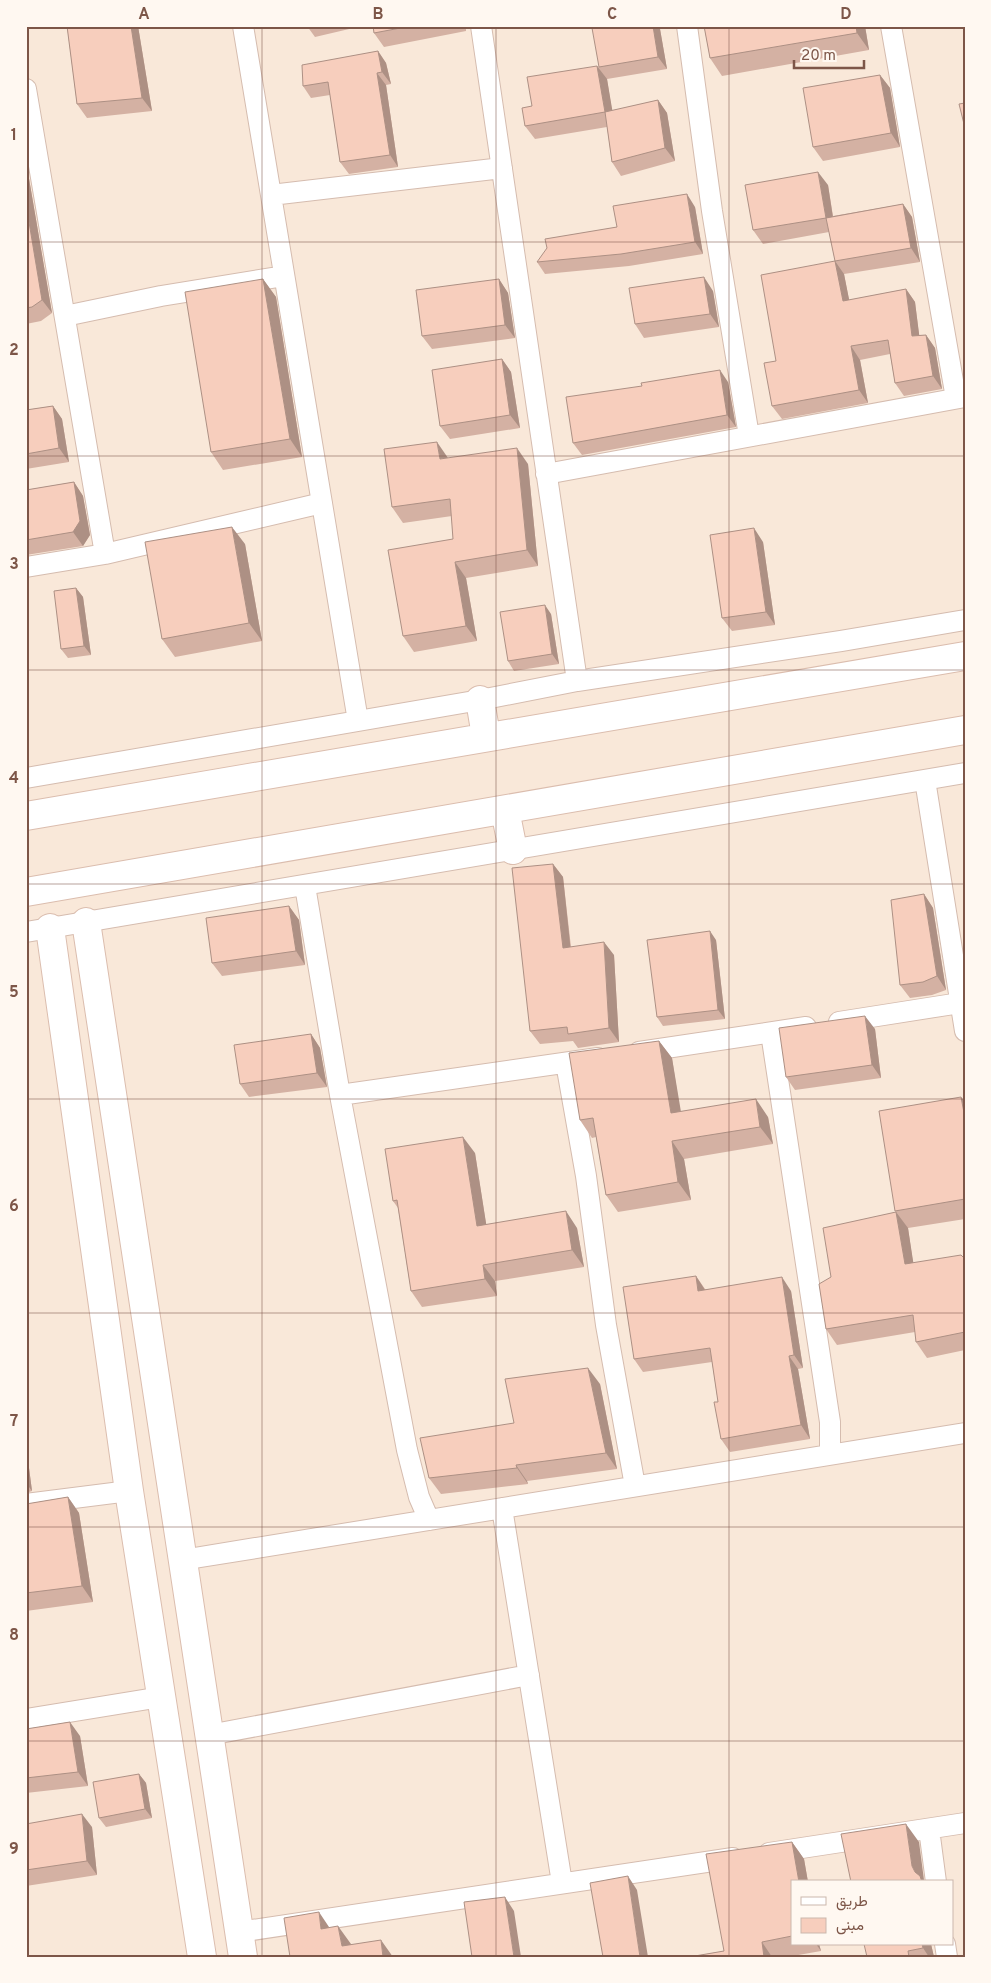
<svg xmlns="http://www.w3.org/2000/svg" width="991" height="1983" viewBox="0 0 991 1983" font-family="Overpass,Vazirmatn,sans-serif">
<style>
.residential{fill:#f9e8d9;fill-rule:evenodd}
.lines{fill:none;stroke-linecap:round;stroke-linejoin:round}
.street-casing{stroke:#d5bcaf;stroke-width:22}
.secondary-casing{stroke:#dbbdae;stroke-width:30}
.street{stroke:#fff;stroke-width:20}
.secondary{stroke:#fff;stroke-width:28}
.wall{fill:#d4b1a3}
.shaded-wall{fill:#ad9084}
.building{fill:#f7cebd;stroke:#ad9084}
.grid{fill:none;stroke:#7d5648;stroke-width:1;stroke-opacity:0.55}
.neatline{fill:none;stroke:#7d5648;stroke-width:2}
.grid-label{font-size:16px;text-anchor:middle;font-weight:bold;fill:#7d5648}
</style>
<rect width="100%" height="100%" fill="#fef4e9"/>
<!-- residential -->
<path class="residential" d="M 26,26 L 965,26 L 965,1957 L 26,1957 ZM 792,1882 L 952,1882 L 952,1944 L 792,1944 Z"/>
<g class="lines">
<defs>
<path id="street" d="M 243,26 L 358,721
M 481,26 L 577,681
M 687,26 L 712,211 L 749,436
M 891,26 L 956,398
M 26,89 L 105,554
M 271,195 L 502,168
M 65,316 L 161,296 L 284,276
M 546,474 L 965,397
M 26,567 L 105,554 L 322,503
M 26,778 L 480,700 L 577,681 L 841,641 L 965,620
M 925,780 L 965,1031
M 305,886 L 340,1095 L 407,1450 L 419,1497 L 429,1520
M 26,932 L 965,773
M 839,1022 L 960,1003
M 771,1033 L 830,1422 L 830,1454
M 639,1052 L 806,1027
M 566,1063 L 586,1176 L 606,1325 L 635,1486
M 340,1095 L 598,1058
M 26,1504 L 129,1491
M 502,1508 L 562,1883
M 182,1560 L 965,1433
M 26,1719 L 161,1697
M 209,1735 L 529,1675
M 929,1829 L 936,1882
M 769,1853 L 965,1823
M 239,1932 L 733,1858
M 945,1944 L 947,1957"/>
<path id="secondary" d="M 480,700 L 486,736
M 505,810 L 513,850
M 26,816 L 965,656
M 26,892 L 965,730
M 86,922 L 243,1957
M 50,928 L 129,1491 L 202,1957"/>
</defs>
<!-- street casing -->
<use href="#street" class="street-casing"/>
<!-- secondary casing -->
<use href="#secondary" class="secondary-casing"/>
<!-- street -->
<use href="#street" class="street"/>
<!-- secondary -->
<use href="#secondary" class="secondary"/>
</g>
<!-- wall -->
<path class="wall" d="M 67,26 L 138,26 L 152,111 L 87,118 L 77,104 Z
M 307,26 L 362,26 L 315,37 Z
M 373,26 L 466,26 L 466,31 L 384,47 L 374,33 Z
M 602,26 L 658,26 L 660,29 L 667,69 L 607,79 L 612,111 L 658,100 L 667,113 L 675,161 L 621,176 L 612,162 L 607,127 L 535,139 L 525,126 L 532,106 L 597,66 L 599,67 Z
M 704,26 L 865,26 L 869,50 L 722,76 L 710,58 Z
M 378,51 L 386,63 L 391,84 L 386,85 L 398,167 L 349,174 L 340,162 L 330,95 L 311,98 L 303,86 Z
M 880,75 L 890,88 L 900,147 L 823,161 L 813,147 Z
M 26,161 L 52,313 L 41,321 L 26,324 Z
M 828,185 L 833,216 L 903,204 L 912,217 L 920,262 L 844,274 L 849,300 L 906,289 L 915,302 L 919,335 L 926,335 L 935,348 L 942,389 L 904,396 L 895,383 L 890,354 L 860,360 L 868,403 L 782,419 L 772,406 L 776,361 L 835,261 L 829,232 L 763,244 L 753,230 Z
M 695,207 L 703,254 L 629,266 L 545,274 L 537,262 L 617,227 Z
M 263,279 L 276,297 L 302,457 L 223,470 L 211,452 Z
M 499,279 L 508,293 L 515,338 L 432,349 L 422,336 Z
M 713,291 L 719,327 L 644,338 L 635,324 Z
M 502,359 L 511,372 L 520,428 L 450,439 L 440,426 Z
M 728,382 L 736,427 L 582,455 L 573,443 L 642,386 Z
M 53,406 L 62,419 L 69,462 L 26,469 L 26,410 Z
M 448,458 L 528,464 L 538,566 L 466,578 L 477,641 L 414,652 L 403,636 L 453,539 L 452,516 L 403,523 L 392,507 Z
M 74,482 L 83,496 L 90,535 L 83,546 L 26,555 L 26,490 Z
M 763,542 L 775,625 L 732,631 L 722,618 Z
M 245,544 L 262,641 L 175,657 L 162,639 Z
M 76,588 L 83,597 L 91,655 L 68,658 L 61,649 Z
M 551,614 L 559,664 L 514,671 L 508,661 Z
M 553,864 L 563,877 L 571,947 L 614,955 L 619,1042 L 578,1048 L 573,1041 L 540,1044 L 530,1031 Z
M 924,894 L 933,908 L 946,990 L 932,995 L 910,998 L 900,985 Z
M 289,906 L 299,920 L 305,965 L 222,976 L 212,963 Z
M 716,940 L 725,1019 L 663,1026 L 657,1017 Z
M 875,1029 L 881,1078 L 795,1090 L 786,1077 Z
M 311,1034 L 320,1048 L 327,1087 L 249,1097 L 240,1084 Z
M 659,1041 L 672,1058 L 680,1111 L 768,1117 L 773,1144 L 684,1159 L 691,1200 L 618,1212 L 606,1195 L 596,1137 L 592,1138 L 580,1120 Z
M 961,1097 L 965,1102 L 965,1219 L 908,1228 L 913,1263 L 965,1259 L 965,1350 L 927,1358 L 916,1342 L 915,1332 L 837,1345 L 826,1329 L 831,1277 L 896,1212 L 895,1211 Z
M 475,1153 L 486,1224 L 577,1228 L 584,1267 L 495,1281 L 497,1296 L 422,1307 L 411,1291 L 398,1208 L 393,1201 Z
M 696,1276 L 705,1289 L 791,1291 L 803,1368 L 798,1369 L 810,1439 L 730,1452 L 721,1439 L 718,1402 L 712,1362 L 643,1372 L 634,1359 Z
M 600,1384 L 617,1469 L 527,1481 L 528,1484 L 441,1494 L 429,1478 L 514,1423 Z
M 26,1445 L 32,1491 L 26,1493 Z
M 68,1497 L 79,1513 L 93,1602 L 26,1611 L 26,1503 L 27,1504 Z
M 26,1729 L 80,1736 L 88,1786 L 26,1793 Z
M 139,1774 L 146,1783 L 152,1818 L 106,1827 L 99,1818 Z
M 26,1824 L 92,1827 L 97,1875 L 26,1886 Z
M 792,1842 L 804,1859 L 808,1882 L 792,1882 L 792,1944 L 819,1944 L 821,1951 L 787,1957 L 689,1957 L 724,1951 Z
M 931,1944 L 934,1957 L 867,1957 Z"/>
<!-- shaded-wall -->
<path class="shaded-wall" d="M 131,26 L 138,26 L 152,111 L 142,98 Z
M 653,26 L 658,26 L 660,29 L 667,69 L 658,57 Z
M 856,26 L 865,26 L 869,50 L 857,33 Z
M 378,51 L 386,63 L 391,84 L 382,72 Z
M 597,66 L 607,79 L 615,126 L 605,112 Z
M 377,73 L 386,85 L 398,167 L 390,155 Z
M 880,75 L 890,88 L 900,147 L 891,133 Z
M 658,100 L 667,113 L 675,161 L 665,148 Z
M 26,161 L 52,313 L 42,300 L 26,204 Z
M 818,172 L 828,185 L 835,231 L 826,218 Z
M 687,194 L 695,207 L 703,254 L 695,242 Z
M 903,204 L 912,217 L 920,262 L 911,248 Z
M 835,261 L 844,274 L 852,314 L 843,301 Z
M 704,277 L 713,291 L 719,327 L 710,314 Z
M 263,279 L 276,297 L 302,457 L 290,439 Z
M 499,279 L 508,293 L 515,338 L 505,325 Z
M 906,289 L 915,302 L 921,349 L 912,336 Z
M 926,335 L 935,348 L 942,389 L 933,376 Z
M 851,346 L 860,360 L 868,403 L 859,390 Z
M 502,359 L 511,372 L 520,428 L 510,415 Z
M 720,370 L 728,382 L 736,427 L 727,415 Z
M 53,406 L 62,419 L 69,462 L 59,448 Z
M 437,442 L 448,458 L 440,459 Z
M 517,448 L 528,464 L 538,566 L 527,550 Z
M 74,482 L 83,496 L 90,535 L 83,546 L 73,532 Z
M 232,527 L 245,544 L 262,641 L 249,623 Z
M 754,528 L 763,542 L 775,625 L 766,612 Z
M 455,562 L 466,578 L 477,641 L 466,626 Z
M 76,588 L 83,597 L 91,655 L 84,646 Z
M 545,605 L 551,614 L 559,664 L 552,654 Z
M 553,864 L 563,877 L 572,962 L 563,948 Z
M 924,894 L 933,908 L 946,990 L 937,976 Z
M 289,906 L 299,920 L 305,965 L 296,951 Z
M 710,931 L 716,940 L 725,1019 L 718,1010 Z
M 604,942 L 614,955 L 619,1042 L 609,1028 Z
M 865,1016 L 875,1029 L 881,1078 L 872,1065 Z
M 311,1034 L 320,1048 L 327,1087 L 317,1073 Z
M 659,1041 L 672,1058 L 684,1130 L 671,1113 Z
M 961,1097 L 965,1102 L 965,1118 Z
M 756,1099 L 768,1117 L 773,1144 L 760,1127 Z
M 463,1137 L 475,1153 L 489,1242 L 477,1226 Z
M 672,1141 L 684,1159 L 691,1200 L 678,1182 Z
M 566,1211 L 577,1228 L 584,1267 L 572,1250 Z
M 896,1212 L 908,1228 L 916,1280 L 905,1264 Z
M 483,1265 L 495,1281 L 497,1296 L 485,1279 Z
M 696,1276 L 705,1290 L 698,1291 Z
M 782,1277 L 791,1291 L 803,1368 L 794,1355 Z
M 789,1356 L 798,1369 L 810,1439 L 801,1425 Z
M 588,1368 L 600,1384 L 617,1469 L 606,1453 Z
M 26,1445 L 32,1491 L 26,1483 Z
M 516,1465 L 527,1481 L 528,1484 L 517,1468 Z
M 68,1497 L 79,1513 L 93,1602 L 82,1586 Z
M 70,1722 L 80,1736 L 88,1786 L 78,1772 Z
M 139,1774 L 146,1783 L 152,1818 L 145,1809 Z
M 82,1814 L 92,1827 L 97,1875 L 87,1861 Z
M 906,1824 L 919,1842 L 924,1880 L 925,1882 L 921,1882 L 915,1872 L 912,1866 Z
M 792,1842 L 804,1859 L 808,1882 L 799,1882 Z
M 628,1876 L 637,1890 L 648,1957 L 640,1957 Z
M 505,1897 L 514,1911 L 521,1957 L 514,1957 Z
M 319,1912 L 331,1930 L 321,1929 Z
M 338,1926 L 351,1944 L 353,1957 L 342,1946 Z
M 381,1940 L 393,1957 L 383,1957 Z
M 762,1942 L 772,1957 L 764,1957 Z
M 816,1944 L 819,1944 L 821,1951 Z
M 922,1944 L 931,1944 L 934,1957 L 929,1957 L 923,1948 Z"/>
<!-- building -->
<path class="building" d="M 67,26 L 131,26 L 142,98 L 77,104 Z
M 373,26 L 411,26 L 374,33 Z
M 602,26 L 653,26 L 658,57 L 599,67 L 592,28 Z
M 704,26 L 856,26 L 857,33 L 710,58 Z
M 378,51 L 382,72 L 377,73 L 390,155 L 340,162 L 328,82 L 303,86 L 302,65 Z
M 597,66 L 605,112 L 525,126 L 522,108 L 532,106 L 527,77 Z
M 880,75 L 891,133 L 813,147 L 803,88 Z
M 658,100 L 665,148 L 612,162 L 605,112 Z
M 965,103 L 965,128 L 959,104 Z
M 818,172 L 826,218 L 753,230 L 745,185 Z
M 687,194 L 695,242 L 621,254 L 537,262 L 547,248 L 545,239 L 617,227 L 613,206 Z
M 26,204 L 42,300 L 32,307 L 26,308 Z
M 903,204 L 911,248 L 835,261 L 826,218 Z
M 835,261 L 843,301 L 906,289 L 912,336 L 926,335 L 933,376 L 895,383 L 888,340 L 851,346 L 859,390 L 772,406 L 764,363 L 776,361 L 761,275 Z
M 704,277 L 710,314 L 635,324 L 629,288 Z
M 263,279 L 290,439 L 211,452 L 185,292 Z
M 499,279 L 505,325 L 422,336 L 416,290 Z
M 502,359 L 510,415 L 440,426 L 432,370 Z
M 720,370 L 727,415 L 573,443 L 566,397 L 642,386 L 641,383 Z
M 53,406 L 59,448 L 26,454 L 26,410 Z
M 437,442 L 440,459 L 517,448 L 527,550 L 455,562 L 466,626 L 403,636 L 388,550 L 453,539 L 450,499 L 392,507 L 384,449 Z
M 74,482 L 80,521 L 73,532 L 26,540 L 26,490 Z
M 232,527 L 249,623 L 162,639 L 145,542 Z
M 754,528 L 766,612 L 722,618 L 710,535 Z
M 76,588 L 84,646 L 61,649 L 54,591 Z
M 545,605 L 552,654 L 508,661 L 500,612 Z
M 553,864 L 563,948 L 604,942 L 609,1028 L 568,1034 L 567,1027 L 530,1031 L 512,868 Z
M 924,894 L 937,976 L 923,982 L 900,985 L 891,900 Z
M 289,906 L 296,951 L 212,963 L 206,918 Z
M 710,931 L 718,1010 L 657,1017 L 647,940 Z
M 865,1016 L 872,1065 L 786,1077 L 779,1028 Z
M 311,1034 L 317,1073 L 240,1084 L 234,1045 Z
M 659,1041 L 671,1113 L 756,1099 L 760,1127 L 672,1141 L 678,1182 L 606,1195 L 593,1118 L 580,1120 L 569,1053 Z
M 961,1097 L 965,1118 L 965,1199 L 895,1211 L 879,1111 Z
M 463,1137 L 477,1226 L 566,1211 L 572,1250 L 483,1265 L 485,1279 L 411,1291 L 397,1200 L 393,1201 L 385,1149 Z
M 896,1212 L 905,1264 L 961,1255 L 965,1259 L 965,1332 L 916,1342 L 913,1315 L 826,1329 L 819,1284 L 831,1277 L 823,1228 Z
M 696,1276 L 698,1291 L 782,1277 L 794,1355 L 789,1356 L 801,1425 L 721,1439 L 714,1402 L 718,1402 L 710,1348 L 634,1359 L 623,1287 Z
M 588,1368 L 606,1453 L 516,1465 L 517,1468 L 429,1478 L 420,1438 L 514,1423 L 505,1379 Z
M 68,1497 L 82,1586 L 26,1593 L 26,1504 Z
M 70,1722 L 78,1772 L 26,1778 L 26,1729 Z
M 139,1774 L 145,1809 L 99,1818 L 93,1782 Z
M 82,1814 L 87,1861 L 26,1870 L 26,1824 Z
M 906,1824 L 912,1866 L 915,1872 L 920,1876 L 922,1882 L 851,1882 L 841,1834 Z
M 792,1842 L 799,1882 L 792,1882 L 792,1936 L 762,1942 L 764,1957 L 689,1957 L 724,1951 L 706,1854 Z
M 628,1876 L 640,1957 L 603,1957 L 590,1883 Z
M 505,1897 L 514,1957 L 472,1957 L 464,1902 Z
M 319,1912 L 321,1929 L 338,1926 L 342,1946 L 381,1940 L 383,1957 L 290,1957 L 284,1918 Z
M 864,1944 L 922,1944 L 923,1948 L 908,1951 L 909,1957 L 867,1957 Z"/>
<!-- grid -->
<path class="grid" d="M 262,26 L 262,1957M 496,26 L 496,1957M 729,26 L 729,1957M 26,242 L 965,242M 26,456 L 965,456M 26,670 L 965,670M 26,884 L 965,884M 26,1099 L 965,1099M 26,1313 L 965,1313M 26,1527 L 965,1527M 26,1741 L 965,1741"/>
<!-- border -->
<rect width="991" height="1983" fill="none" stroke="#fff8f1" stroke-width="55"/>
<!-- legend -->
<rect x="791" y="1880" width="162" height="65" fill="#fff8f1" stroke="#cbb7ad"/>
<rect x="801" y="1897" width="25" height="8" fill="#ffffff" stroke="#cbb7ad"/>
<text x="836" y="1906" font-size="15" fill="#7d5648">طريق</text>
<rect x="801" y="1918" width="25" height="15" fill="#f7cebd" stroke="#cbb7ad"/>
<text x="836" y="1930" font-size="15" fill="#7d5648">مبنى</text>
<!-- scale -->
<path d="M794 60v8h70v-8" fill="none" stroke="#7d5648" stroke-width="2.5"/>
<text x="801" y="60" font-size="15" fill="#7d5648" stroke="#fff8f1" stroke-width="4" paint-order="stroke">20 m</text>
<rect x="28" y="28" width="936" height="1928" class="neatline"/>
<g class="grid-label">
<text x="144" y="19">A</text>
<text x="378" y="19">B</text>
<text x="612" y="19">C</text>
<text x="846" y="19">D</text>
<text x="14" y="140">1</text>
<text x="14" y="355">2</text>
<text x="14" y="569">3</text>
<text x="14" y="783">4</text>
<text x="14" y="997">5</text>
<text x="14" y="1211">6</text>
<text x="14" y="1426">7</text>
<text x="14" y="1640">8</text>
<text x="14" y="1854">9</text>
</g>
</svg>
